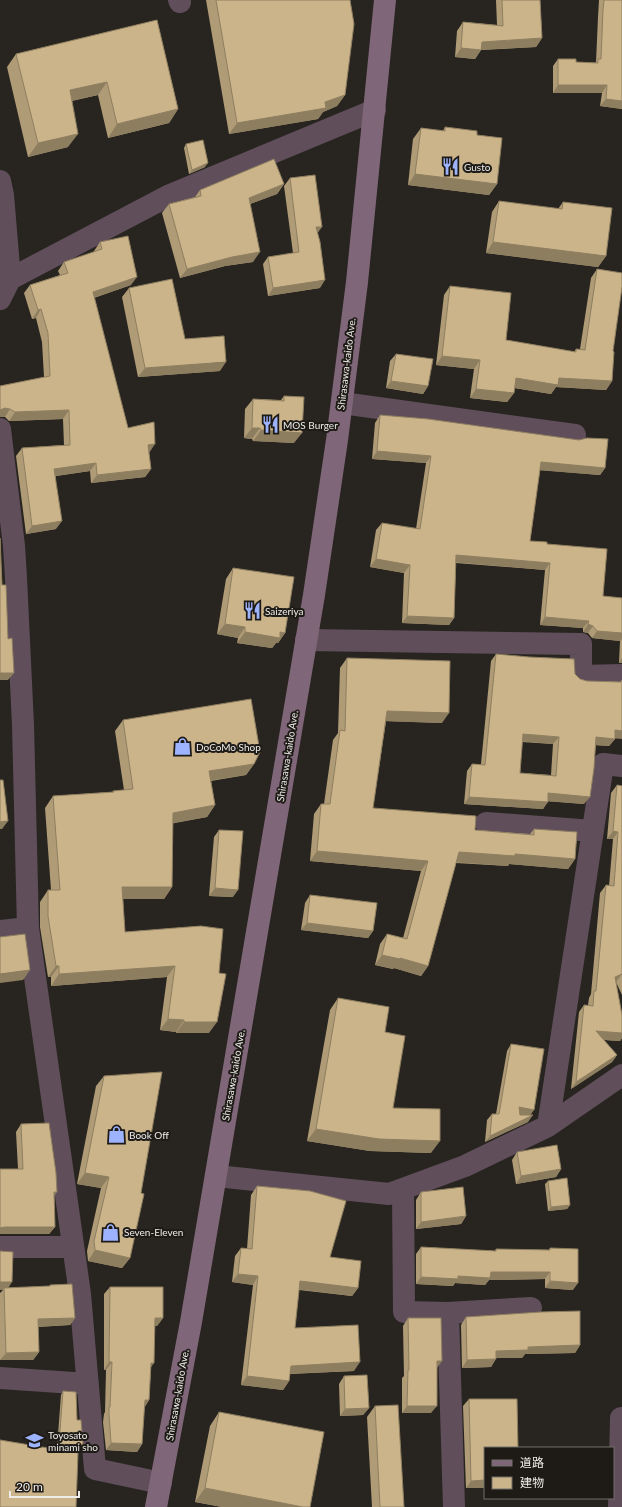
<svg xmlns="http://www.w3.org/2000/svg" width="622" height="1507" viewBox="0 0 622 1507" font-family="Lato,'Noto Sans JP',sans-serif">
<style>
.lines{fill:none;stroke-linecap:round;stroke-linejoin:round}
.minor{stroke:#604f5b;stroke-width:22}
.secondary{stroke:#806679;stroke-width:22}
.wall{fill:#af9b76;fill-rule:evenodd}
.shaded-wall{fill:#8e7e60}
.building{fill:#cbb489;stroke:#8e7e60;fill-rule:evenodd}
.labels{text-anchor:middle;stroke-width:4;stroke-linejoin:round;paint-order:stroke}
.poi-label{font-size:10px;fill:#eeece9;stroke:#1e1b17;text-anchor:start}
.street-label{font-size:10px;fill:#eeece9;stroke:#1e1b17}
</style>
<rect width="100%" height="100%" fill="#282520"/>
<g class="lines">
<!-- minor -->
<path class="minor" d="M 179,0 L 180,2
M 0,181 L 3,195 L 10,279 L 0,299
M 10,279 L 168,196 L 375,110
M 342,403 L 575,435
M 0,429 L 14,546 L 16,578 L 23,725 L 28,928 L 80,1294 L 95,1469 L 161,1483
M 306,640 L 581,644 L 581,676 L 622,675
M 486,823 L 593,831
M 0,931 L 28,928
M 548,1126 L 603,764 L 622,766
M 216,1176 L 389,1194 L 465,1166 L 548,1126 L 622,1075
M 403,1189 L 404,1312 L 448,1313 L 454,1507
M 0,1247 L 73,1247
M 448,1313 L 531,1308
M 0,1378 L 88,1384
M 619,1507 L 621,1418"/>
<!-- secondary -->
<path class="secondary" d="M 156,1507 L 191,1322 L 314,595 L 337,440 L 357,282 L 385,0"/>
</g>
<!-- wall -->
<path class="wall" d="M 206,0 L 350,0 L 345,95 L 337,106 L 323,112 L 318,119 L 229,134 Z
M 496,0 L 540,0 L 542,38 L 536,47 L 481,50 L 475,59 L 455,57 L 457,31 L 463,22 L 497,25 Z
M 599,0 L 622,0 L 622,109 L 600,106 L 602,93 L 553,93 L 553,66 L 558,59 L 576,62 L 595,63 L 596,62 L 598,17 Z
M 157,20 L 178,109 L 169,123 L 108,138 L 98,95 L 72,101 L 68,147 L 28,157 L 7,67 L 16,54 Z
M 445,127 L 497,184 L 489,195 L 408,185 L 413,139 L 421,128 L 443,131 Z
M 186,144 L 205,167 L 189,174 L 184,148 Z
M 290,178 L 317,233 L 320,288 L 268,296 L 263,264 L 268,257 L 293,253 L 284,186 Z
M 284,184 L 277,194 L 250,204 L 253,262 L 225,266 L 180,278 L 162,213 L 169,204 L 195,197 L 200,190 Z
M 499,201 L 558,209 L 563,202 L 606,256 L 598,267 L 486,253 L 492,212 Z
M 100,242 L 131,285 L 94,298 L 128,428 L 149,453 L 151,469 L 145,477 L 91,483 L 90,471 L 56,476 L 56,529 L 26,534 L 16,456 L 22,448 L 64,445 L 63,419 L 9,421 L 5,417 L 0,417 L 0,386 L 44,377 L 42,342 L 36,318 L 32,319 L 24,293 L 30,285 L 60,275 L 58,271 L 64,262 L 95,252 L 94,251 Z
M 597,269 L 613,351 L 612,381 L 606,390 L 556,387 L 551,394 L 514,388 L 514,393 L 507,402 L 470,398 L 474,369 L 436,365 L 444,295 L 450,286 L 506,340 L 574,352 L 576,349 L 580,349 L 591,278 Z
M 129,288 L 185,339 L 220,371 L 138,377 L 122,297 Z
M 396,354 L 428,386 L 423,394 L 386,388 L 390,361 Z
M 284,396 L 294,443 L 253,441 L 252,439 L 244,438 L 245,409 L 253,399 L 281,400 Z
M 380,415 L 605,468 L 600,475 L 540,470 L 530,541 L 547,544 L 603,596 L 622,598 L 622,663 L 619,663 L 620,641 L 592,638 L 588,633 L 583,632 L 583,628 L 540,625 L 545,570 L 456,563 L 454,618 L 449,625 L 402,623 L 404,573 L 370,567 L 376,530 L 382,523 L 416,529 L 426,463 L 372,459 L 375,423 Z
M 233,568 L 285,633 L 278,643 L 276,643 L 272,648 L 237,643 L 238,638 L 217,634 L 226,579 Z
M 496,654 L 575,674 L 580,679 L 587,681 L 620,682 L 622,680 L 615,739 L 609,746 L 596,745 L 584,804 L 548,801 L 543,809 L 464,804 L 467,771 L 472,764 L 481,764 L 491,661 ZM 522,742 L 553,744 L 551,775 L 520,773 Z
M 347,658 L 442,723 L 386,721 L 373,808 L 475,830 L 530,834 L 534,829 L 575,859 L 568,869 L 509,864 L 508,866 L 456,863 L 428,966 L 421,976 L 394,968 L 393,969 L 375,965 L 380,944 L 387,934 L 403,938 L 421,871 L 310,861 L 314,814 L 321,804 L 324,804 L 333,740 L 338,733 L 340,668 Z
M 123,720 L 254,764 L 246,775 L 211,781 L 215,805 L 207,817 L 173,823 L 172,887 L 164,899 L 123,899 L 125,932 L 201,926 L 209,1033 L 176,1033 L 176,1032 L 160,1030 L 167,977 L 51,986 L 51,977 L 48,977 L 40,927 L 40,902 L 48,890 L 51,890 L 45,808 L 53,796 L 112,792 L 113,791 L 124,790 L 115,731 Z
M 617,785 L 622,786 L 622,995 L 616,982 L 622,1015 L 622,1038 L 620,1041 L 604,1040 L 617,1055 L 612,1062 L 571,1089 L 579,1012 L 584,1005 L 588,1005 L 589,998 L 591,994 L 600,893 L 606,885 L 609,886 L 613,839 L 607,839 L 611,793 Z
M 219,830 L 233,897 L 209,896 L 214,837 Z
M 310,895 L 373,931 L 368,938 L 301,930 L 305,903 Z
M 338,998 L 385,1032 L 393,1108 L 431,1153 L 370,1151 L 307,1141 L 330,1010 Z
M 511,1044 L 530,1115 L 528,1122 L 485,1142 L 487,1120 L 492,1114 L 496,1114 L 507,1051 Z
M 104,1076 L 141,1193 L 130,1258 L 122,1268 L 88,1261 L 87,1251 L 101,1188 L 77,1184 L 96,1086 Z
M 21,1124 L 54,1196 L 55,1227 L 49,1234 L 0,1234 L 18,1169 L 16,1132 Z
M 517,1152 L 561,1169 L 556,1177 L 516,1184 L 512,1160 Z
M 548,1181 L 570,1205 L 567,1209 L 548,1211 L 545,1184 Z
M 257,1186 L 330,1257 L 358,1288 L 352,1296 L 299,1290 L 295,1328 L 354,1371 L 290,1374 L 289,1381 L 283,1390 L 241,1385 L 253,1285 L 232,1282 L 235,1256 L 241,1248 L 247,1249 L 251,1195 Z
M 421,1192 L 466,1216 L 461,1224 L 416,1229 L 416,1200 Z
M 421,1247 L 495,1251 L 496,1249 L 549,1250 L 550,1248 L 573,1290 L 545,1288 L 545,1279 L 489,1280 L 485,1285 L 455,1283 L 453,1286 L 416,1284 L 416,1254 Z
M 0,1251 L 8,1288 L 50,1286 L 50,1285 L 75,1318 L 70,1325 L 38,1327 L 39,1352 L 33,1360 L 0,1360 L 0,1293 L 3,1290 L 0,1290 Z
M 110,1287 L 163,1318 L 157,1326 L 155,1326 L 151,1368 L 149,1400 L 144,1408 L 142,1444 L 137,1452 L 106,1450 L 103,1422 L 104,1414 L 105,1412 L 106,1370 L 104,1370 L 104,1294 Z
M 466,1317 L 580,1345 L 575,1353 L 525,1354 L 522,1358 L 496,1358 L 491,1367 L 462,1368 L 461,1325 Z
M 408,1318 L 437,1368 L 431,1413 L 402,1413 L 402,1378 L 404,1376 L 403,1326 Z
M 344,1376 L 369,1408 L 363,1415 L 340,1416 L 339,1384 Z
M 63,1391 L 77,1420 L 83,1445 L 81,1449 L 57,1448 L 61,1395 Z
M 469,1399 L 485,1488 L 466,1488 L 463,1406 Z
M 375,1406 L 404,1507 L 372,1507 L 367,1417 Z
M 219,1412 L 310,1507 L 222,1507 L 195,1502 L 210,1426 Z"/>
<!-- shaded-wall -->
<path class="shaded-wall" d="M 542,38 L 536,47 L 478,50 L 481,50 L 475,59 L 455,57 L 461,48 L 482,42 Z
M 107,82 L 98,95 L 61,103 L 70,90 Z
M 558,85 L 607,85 L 602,93 L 553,93 Z
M 345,95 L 337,106 L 323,112 L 318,119 L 229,134 L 237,123 L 325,102 Z
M 606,99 L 622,101 L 622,109 L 600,106 Z
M 178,109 L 169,123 L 108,138 L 117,124 Z
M 78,134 L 68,147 L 28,157 L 38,143 Z
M 208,163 L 205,167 L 189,174 L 192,170 Z
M 415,174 L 497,184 L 489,195 L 408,185 Z
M 284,184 L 277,194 L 242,207 L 249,198 Z
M 316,227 L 322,227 L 317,234 Z
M 493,242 L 606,256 L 598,267 L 486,253 Z
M 260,252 L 253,262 L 225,266 L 180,278 L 187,269 L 232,257 Z
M 137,277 L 131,285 L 87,300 L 93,292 Z
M 325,280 L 320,288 L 268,296 L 273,288 Z
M 41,309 L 36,318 L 32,319 L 38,310 Z
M 442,356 L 480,360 L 474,369 L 436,365 Z
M 226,362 L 220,371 L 138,377 L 145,368 Z
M 516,378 L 559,378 L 612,381 L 606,390 L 556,387 L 551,394 L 509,387 Z
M 391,381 L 428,386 L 423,394 L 386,388 Z
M 476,389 L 514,393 L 507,402 L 470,398 Z
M 5,408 L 10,409 L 5,417 L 0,417 L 0,410 Z
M 69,410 L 63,419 L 9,421 L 15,412 Z
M 252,428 L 260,428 L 252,439 L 244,438 Z
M 261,430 L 302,433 L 294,443 L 253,441 Z
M 155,444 L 149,453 L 148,445 Z
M 377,451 L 431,456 L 426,463 L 372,459 Z
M 541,462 L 605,468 L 600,475 L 536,470 Z
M 96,463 L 90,471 L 49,477 L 54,469 Z
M 151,469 L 145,477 L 91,483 L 97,475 Z
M 62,521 L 56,529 L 26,534 L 32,526 Z
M 456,555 L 550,563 L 545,570 L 451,562 Z
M 376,559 L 410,565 L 404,573 L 370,567 Z
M 407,616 L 454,618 L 449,625 L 402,623 Z
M 545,617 L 589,621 L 583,628 L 540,625 Z
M 225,624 L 245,627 L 238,638 L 217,634 Z
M 588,624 L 593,626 L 588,633 L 583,632 Z
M 597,631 L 622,633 L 622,639 L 620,641 L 592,638 Z
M 245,632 L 280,632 L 285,633 L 278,643 L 276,643 L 272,648 L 237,643 Z
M 622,658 L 622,663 L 619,663 Z
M 0,673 L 14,673 L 8,680 L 0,680 Z
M 387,711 L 449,713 L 442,723 L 380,721 Z
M 615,730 L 622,731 L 622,739 L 610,738 Z
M 523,734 L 559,737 L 553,744 L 517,741 Z
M 596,737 L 615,739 L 609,746 L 591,745 Z
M 254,764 L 246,775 L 201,782 L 209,771 Z
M 548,793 L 590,797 L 584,804 L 543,801 Z
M 469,797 L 548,802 L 543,809 L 464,804 Z
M 215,805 L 207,817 L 165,825 L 173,813 Z
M 8,821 L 2,829 L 0,829 L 0,822 Z
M 613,831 L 618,832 L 613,839 L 607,839 Z
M 317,851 L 428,861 L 421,871 L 310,861 Z
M 459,852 L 515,854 L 575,859 L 568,869 L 509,864 L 508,866 L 452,862 Z
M 122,887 L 172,887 L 164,899 L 114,899 Z
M 215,888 L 238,890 L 233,897 L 209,896 Z
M 307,923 L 373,931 L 368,938 L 301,930 Z
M 382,955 L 400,958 L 428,966 L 421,976 L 394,968 L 393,969 L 375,965 Z
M 56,966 L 59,966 L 51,977 L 48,977 Z
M 175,966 L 167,977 L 51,986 L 59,974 Z
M 30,970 L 23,980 L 0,983 L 0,974 Z
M 622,974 L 616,982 L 609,984 L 615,977 Z
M 168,1019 L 184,1020 L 176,1032 L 160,1030 Z
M 184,1022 L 217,1022 L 209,1033 L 176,1033 Z
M 596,1031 L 622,1033 L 622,1038 L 620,1041 L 591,1039 Z
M 617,1055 L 612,1062 L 571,1089 L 576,1082 Z
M 519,1107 L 534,1110 L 529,1117 L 514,1114 Z
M 533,1115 L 528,1122 L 485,1142 L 490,1136 Z
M 316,1129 L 440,1141 L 431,1153 L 370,1151 L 307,1141 Z
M 561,1169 L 556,1177 L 516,1184 L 521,1176 Z
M 85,1173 L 109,1177 L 101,1188 L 77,1184 Z
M 54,1192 L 57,1192 L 52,1199 Z
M 570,1205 L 567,1209 L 548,1211 L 551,1207 Z
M 466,1216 L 461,1224 L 416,1229 L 421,1222 Z
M 5,1227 L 55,1227 L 49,1234 L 0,1234 L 0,1228 Z
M 95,1250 L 130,1258 L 122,1268 L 88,1261 Z
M 491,1272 L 550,1272 L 545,1279 L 489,1280 L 485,1285 L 455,1283 L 453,1286 L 416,1284 L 421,1277 L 458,1276 Z
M 238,1274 L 258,1276 L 253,1285 L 232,1282 Z
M 300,1281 L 358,1288 L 352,1296 L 295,1289 Z
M 550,1281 L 578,1283 L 573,1290 L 545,1288 Z
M 0,1282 L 12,1282 L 7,1290 L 4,1288 L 3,1290 L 0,1290 Z
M 75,1318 L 70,1325 L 32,1327 L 38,1319 Z
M 155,1318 L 163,1318 L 157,1326 L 150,1326 Z
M 580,1345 L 575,1353 L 525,1354 L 522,1358 L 491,1358 L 496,1351 L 528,1347 Z
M 39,1352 L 33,1360 L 0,1360 L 6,1353 Z
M 496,1359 L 491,1367 L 462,1368 L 467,1360 Z
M 437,1361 L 442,1361 L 437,1368 Z
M 109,1362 L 112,1362 L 106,1370 L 104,1370 Z
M 360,1362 L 354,1371 L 285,1374 L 291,1366 Z
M 151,1363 L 154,1363 L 149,1370 Z
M 247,1376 L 289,1381 L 283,1390 L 241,1385 Z
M 145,1400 L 149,1400 L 144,1408 Z
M 407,1406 L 437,1406 L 431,1413 L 402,1413 Z
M 369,1408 L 363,1415 L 340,1416 L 345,1409 Z
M 111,1443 L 142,1444 L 137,1452 L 106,1450 Z
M 59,1444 L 83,1445 L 81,1449 L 57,1448 Z
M 485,1480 L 485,1488 L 466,1488 L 471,1481 Z
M 205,1488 L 303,1507 L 222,1507 L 195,1502 Z"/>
<!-- building -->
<path class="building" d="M 216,0 L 350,0 L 354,24 L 345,95 L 325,102 L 326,108 L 237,123 Z
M 502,0 L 540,0 L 542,38 L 482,42 L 481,50 L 461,48 L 463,22 L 503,26 Z
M 604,0 L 622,0 L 622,101 L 606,99 L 607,85 L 558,85 L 558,59 L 576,59 L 576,62 L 598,63 L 598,59 L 601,59 L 603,10 Z
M 157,20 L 178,109 L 117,124 L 107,82 L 70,90 L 78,134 L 38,143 L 16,54 Z
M 445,127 L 477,131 L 477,135 L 502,138 L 497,184 L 415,174 L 421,128 L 445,131 Z
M 203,140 L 208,163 L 192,170 L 186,144 Z
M 274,159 L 284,184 L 249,198 L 260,252 L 232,257 L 187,269 L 169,204 L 201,196 L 200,190 Z
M 315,175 L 322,227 L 316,227 L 320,242 L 325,280 L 273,288 L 268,257 L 299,252 L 290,178 Z
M 499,201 L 562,209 L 563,202 L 612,208 L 606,256 L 493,242 Z
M 128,236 L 137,277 L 93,292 L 128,428 L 154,422 L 155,444 L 148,445 L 151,469 L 97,475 L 96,463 L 54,469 L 62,521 L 32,526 L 22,448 L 70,445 L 69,410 L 15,412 L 10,409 L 5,408 L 0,410 L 0,386 L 50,376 L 48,333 L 41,309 L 38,310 L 30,285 L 68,273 L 64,262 L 102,249 L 100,242 Z
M 597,269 L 622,273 L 622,287 L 613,351 L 614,352 L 612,381 L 559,378 L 558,385 L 516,378 L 514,393 L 476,389 L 480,360 L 442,356 L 450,286 L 511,293 L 506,340 L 576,352 L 576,349 L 585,350 Z
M 172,279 L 185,339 L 224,336 L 226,362 L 145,368 L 129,288 Z
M 396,354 L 433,359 L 428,386 L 391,381 Z
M 284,396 L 304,397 L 302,433 L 261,430 L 260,428 L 252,428 L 253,399 L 284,401 Z
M 380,415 L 428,419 L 579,440 L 587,438 L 608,439 L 605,468 L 541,462 L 530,541 L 547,542 L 547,544 L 607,549 L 603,596 L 622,598 L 622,633 L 597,631 L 593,626 L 588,624 L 589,621 L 545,617 L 550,563 L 456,555 L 454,618 L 407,616 L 410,565 L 376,559 L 382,523 L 420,529 L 431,456 L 377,451 Z
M 0,538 L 2,585 L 6,585 L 8,639 L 12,638 L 14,673 L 0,673 Z
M 233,568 L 294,577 L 285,633 L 280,632 L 280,638 L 245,632 L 245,627 L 225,624 Z
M 496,654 L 529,657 L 574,659 L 575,674 L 580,679 L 587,681 L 621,682 L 622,680 L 622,731 L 615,730 L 615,739 L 596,737 L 594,768 L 590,797 L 548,793 L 548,802 L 469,797 L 472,764 L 485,765 ZM 523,734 L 559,737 L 556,776 L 520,773 Z
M 347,658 L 450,661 L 449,713 L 387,711 L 373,808 L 476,816 L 475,830 L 534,835 L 534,829 L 577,832 L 575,859 L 515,854 L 515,856 L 459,852 L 428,966 L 400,958 L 400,959 L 382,955 L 387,934 L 407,939 L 428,861 L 317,851 L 321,804 L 330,804 L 340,730 L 345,731 Z
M 251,699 L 260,752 L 254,764 L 209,771 L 215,805 L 173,813 L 172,887 L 122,887 L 125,932 L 201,926 L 223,929 L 219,973 L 226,974 L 217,1022 L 184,1022 L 184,1020 L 168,1019 L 175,966 L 59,974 L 59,966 L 56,966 L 48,916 L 48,890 L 60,890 L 53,796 L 114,792 L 113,791 L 133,789 L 123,720 Z
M 0,780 L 3,780 L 8,821 L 0,822 Z
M 617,785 L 622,786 L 622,975 L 622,974 L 615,977 L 622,1015 L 622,1033 L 596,1031 L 617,1055 L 576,1082 L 584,1005 L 593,1006 L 594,991 L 596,991 L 606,885 L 614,886 L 618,832 L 613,831 Z
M 219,830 L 243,831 L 238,890 L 215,888 Z
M 310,895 L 377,903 L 373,931 L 307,923 Z
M 25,934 L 30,970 L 0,974 L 0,937 Z
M 338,998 L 389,1007 L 385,1032 L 405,1036 L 393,1108 L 440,1109 L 440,1141 L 379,1139 L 316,1129 Z
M 511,1044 L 544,1049 L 534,1110 L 519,1107 L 520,1115 L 533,1115 L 490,1136 L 492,1114 L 499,1114 Z
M 162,1072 L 141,1193 L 144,1194 L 130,1258 L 95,1250 L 94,1241 L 109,1177 L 85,1173 L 104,1076 Z
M 49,1123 L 56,1173 L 57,1192 L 54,1192 L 55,1227 L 5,1227 L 0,1228 L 0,1169 L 23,1169 L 21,1124 Z
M 557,1145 L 561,1169 L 521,1176 L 517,1152 Z
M 567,1178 L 570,1205 L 551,1207 L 548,1181 Z
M 257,1186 L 310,1191 L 346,1201 L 330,1257 L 361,1261 L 358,1288 L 300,1281 L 295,1328 L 358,1325 L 360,1362 L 291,1366 L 289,1381 L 247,1376 L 258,1276 L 238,1274 L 241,1248 L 252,1249 Z
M 463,1187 L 466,1216 L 421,1222 L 421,1192 Z
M 421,1247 L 496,1251 L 496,1249 L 550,1250 L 550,1248 L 578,1249 L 578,1283 L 550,1281 L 550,1272 L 491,1272 L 490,1278 L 458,1276 L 458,1279 L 421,1277 Z
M 0,1251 L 13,1252 L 12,1282 L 0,1282 Z
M 72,1284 L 75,1318 L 38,1319 L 39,1352 L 6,1353 L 4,1288 L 50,1286 L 50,1285 Z
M 110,1287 L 163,1287 L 163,1318 L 155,1318 L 154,1363 L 151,1363 L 149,1400 L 145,1400 L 142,1444 L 111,1443 L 109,1414 L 109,1407 L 110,1407 L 112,1362 L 109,1362 Z
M 580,1311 L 580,1345 L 528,1347 L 528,1350 L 496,1351 L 496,1359 L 467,1360 L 466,1317 L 541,1312 Z
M 408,1318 L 441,1318 L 442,1361 L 437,1361 L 437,1406 L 407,1406 L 408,1370 L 409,1370 Z
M 367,1375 L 369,1408 L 345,1409 L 344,1376 Z
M 63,1391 L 76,1392 L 77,1420 L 81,1420 L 83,1445 L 59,1444 Z
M 469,1399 L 517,1399 L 518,1448 L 485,1448 L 485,1480 L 471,1481 Z
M 398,1405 L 404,1507 L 380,1507 L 375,1406 Z
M 219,1412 L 324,1432 L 310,1507 L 303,1507 L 205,1488 Z
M 0,1440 L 78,1453 L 76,1507 L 0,1507 Z"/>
<!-- icons -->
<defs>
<symbol id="restaurant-bare" viewBox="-9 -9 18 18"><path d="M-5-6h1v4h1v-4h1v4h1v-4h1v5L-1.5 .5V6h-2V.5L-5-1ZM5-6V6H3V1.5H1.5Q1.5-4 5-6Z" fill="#9eb3fd" stroke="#1e1b17" stroke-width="2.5" paint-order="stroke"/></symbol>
<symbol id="shop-bare" viewBox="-9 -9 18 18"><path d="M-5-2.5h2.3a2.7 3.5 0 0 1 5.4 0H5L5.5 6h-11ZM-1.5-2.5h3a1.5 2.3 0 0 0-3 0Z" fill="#9eb3fd" stroke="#1e1b17" stroke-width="2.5" paint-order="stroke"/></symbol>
<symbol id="school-bare" viewBox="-9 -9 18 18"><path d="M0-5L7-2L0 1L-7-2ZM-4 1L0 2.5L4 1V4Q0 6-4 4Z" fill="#9eb3fd" stroke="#1e1b17" stroke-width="2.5" paint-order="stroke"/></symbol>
</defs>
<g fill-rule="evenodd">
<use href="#restaurant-bare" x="438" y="154" width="25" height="25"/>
<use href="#restaurant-bare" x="258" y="412" width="25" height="25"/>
<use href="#restaurant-bare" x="240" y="598" width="25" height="25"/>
<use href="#shop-bare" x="170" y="734" width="25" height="25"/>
<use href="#shop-bare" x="104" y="1122" width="25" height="25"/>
<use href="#shop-bare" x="98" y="1220" width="25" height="25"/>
<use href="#school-bare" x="22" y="1428" width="25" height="25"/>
</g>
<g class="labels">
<!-- poi labels -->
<g class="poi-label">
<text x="464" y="171">Gusto</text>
<text x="283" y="429">MOS Burger</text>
<text x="265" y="615">Saizeriya</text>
<text x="196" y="751">DoCoMo Shop</text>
<text x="129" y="1139">Book Off</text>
<text x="124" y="1236">Seven-Eleven</text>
<text x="48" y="1439">Toyosato<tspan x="48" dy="12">minami sho</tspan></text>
</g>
<!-- street labels -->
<g class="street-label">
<text transform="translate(346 364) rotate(-83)" y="4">Shirasawa-kaido Ave.</text>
<text transform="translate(287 756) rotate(-81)" y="4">Shirasawa-kaido Ave.</text>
<text transform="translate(233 1075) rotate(-80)" y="4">Shirasawa-kaido Ave.</text>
<text transform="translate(177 1395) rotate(-80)" y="4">Shirasawa-kaido Ave.</text>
</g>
</g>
<!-- legend -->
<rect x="484" y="1447" width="130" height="52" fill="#1e1b17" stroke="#716f6b"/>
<rect x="492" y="1460" width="20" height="6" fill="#806679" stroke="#716f6b"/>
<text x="520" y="1467" font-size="12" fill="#eeece9">道路</text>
<rect x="492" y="1477" width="20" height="12" fill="#cbb489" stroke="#716f6b"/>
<text x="520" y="1487" font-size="12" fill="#eeece9">建物</text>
<!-- scale -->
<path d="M10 1491v6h69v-6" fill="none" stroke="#eeece9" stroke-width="2"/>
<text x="16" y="1491" font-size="12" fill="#eeece9" stroke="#1e1b17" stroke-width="3" paint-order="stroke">20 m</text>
</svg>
